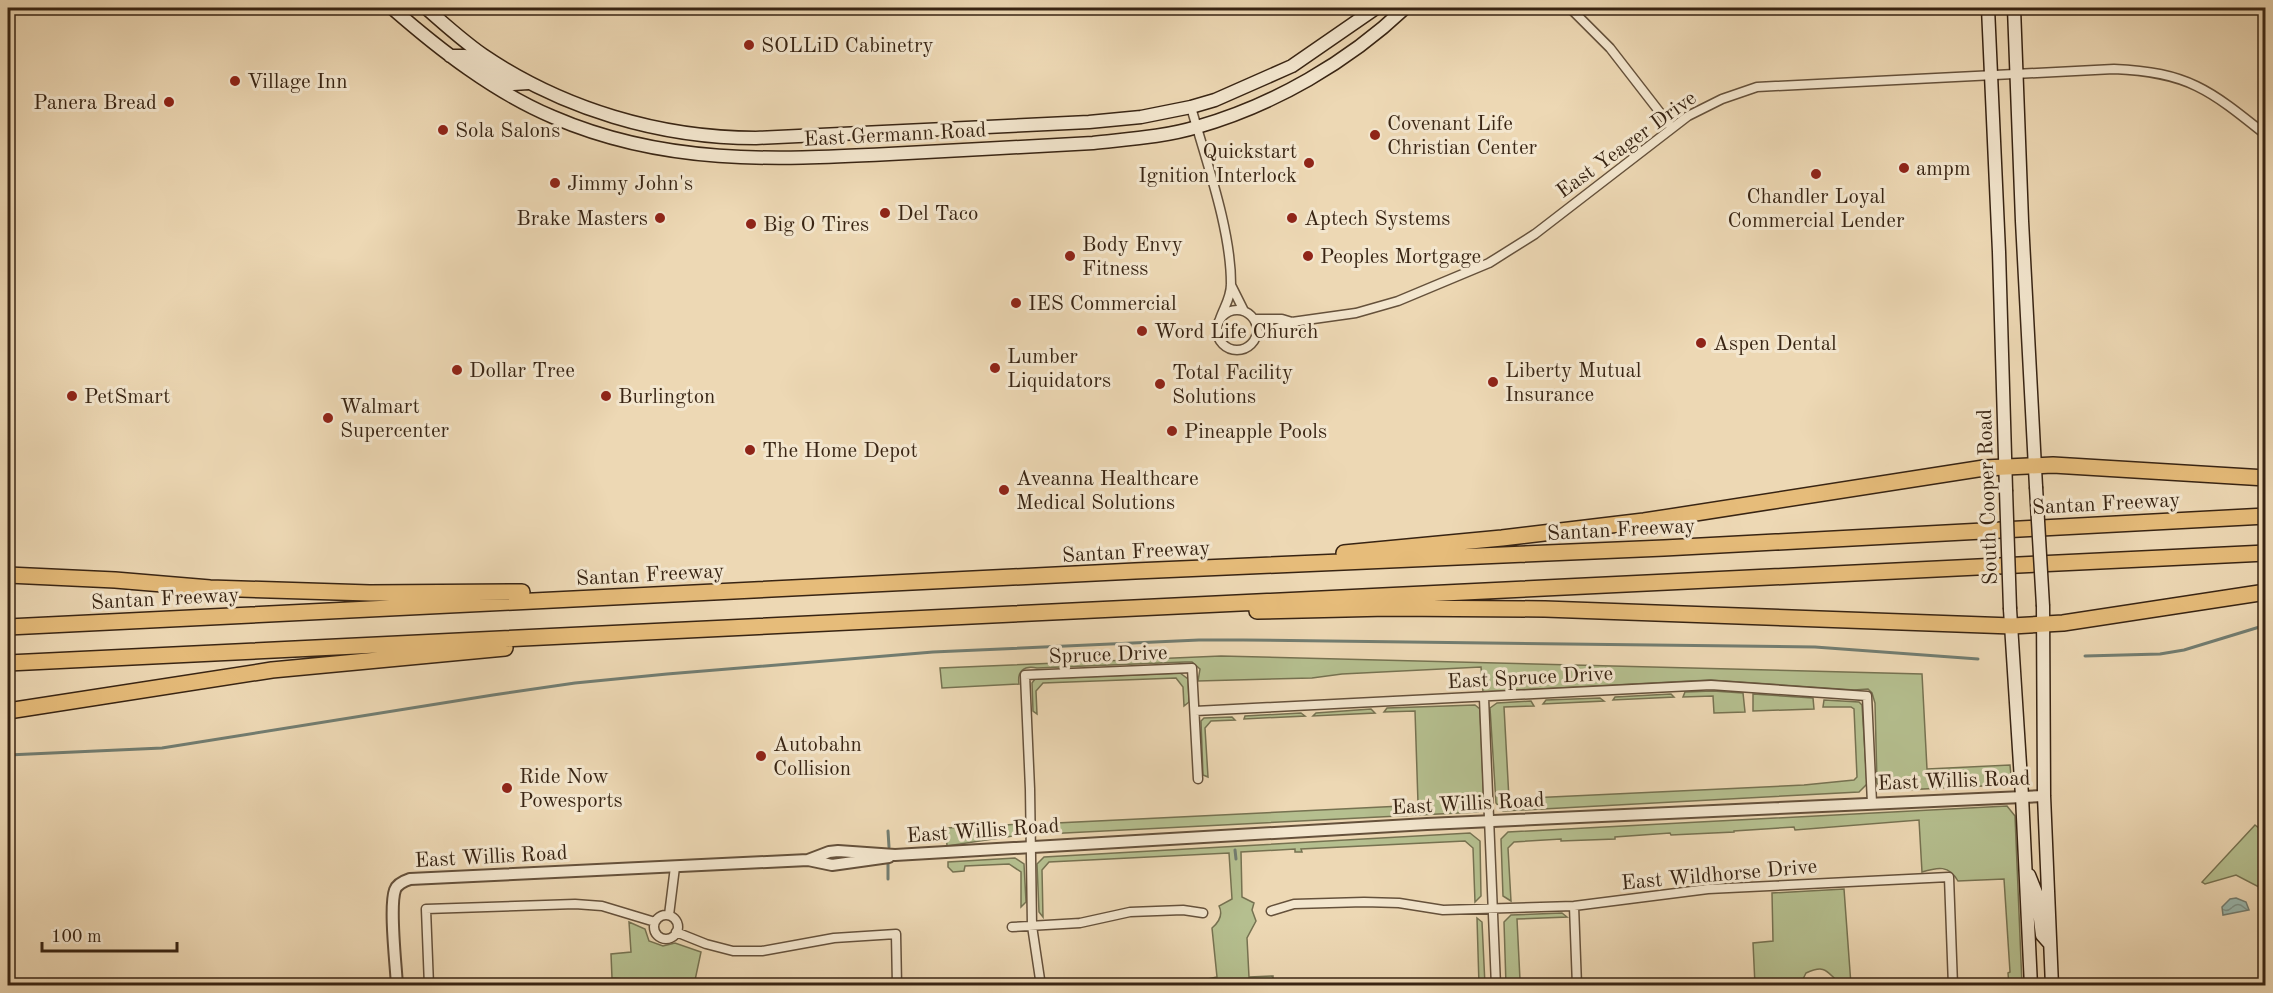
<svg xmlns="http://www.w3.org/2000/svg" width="2273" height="993" viewBox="0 0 2273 993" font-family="'Old Standard TT',serif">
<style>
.green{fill:#b5bf8f;stroke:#767251;stroke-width:1.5}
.water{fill:url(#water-waves);stroke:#727d71;stroke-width:1.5}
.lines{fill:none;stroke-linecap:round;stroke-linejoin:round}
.stream{stroke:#727d71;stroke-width:3}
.minor-casing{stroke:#65513b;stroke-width:11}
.tertiary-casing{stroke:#65513b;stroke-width:14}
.secondary-casing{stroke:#382413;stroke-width:15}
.motorway-casing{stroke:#382413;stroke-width:18}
.minor{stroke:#f3e6ce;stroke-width:8}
.tertiary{stroke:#f3e6ce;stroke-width:10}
.secondary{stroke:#f3e6ce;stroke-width:12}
.motorway{stroke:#e6bc7a;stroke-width:15}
.secondary-bridge-casing{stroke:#382413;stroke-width:15;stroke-linecap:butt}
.secondary-bridge{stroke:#f3e6ce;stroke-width:12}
.poi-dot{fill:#8f2418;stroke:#f3e6ce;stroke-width:2}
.labels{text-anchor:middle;stroke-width:6;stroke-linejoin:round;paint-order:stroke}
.poi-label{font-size:21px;fill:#382413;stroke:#f3e6ce;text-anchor:start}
.street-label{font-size:21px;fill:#382413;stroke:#f3e6ce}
</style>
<defs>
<pattern id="water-waves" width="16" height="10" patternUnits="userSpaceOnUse" patternTransform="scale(1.5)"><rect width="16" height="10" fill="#99b9b0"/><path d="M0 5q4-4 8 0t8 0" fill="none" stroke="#7e968e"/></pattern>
</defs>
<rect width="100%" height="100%" fill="#edd8b4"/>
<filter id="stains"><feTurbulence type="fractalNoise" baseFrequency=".00333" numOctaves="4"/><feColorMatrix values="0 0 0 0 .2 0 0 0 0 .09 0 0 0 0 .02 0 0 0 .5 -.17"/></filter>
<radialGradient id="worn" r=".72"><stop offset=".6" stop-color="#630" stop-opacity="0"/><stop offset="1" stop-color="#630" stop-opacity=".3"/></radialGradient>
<!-- green -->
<path class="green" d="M 1221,656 L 1922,674 L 1927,769 L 2010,765 L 2011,776 L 2003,785 L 1884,791 L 1877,783 L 1875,703 L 1872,693 L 1868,689 L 1854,690 L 1710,680 L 1483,692 L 1481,667 L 1342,674 L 1312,678 L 1198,681 L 1200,669 L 1192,662 L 1185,662 L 1037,668 C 1024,665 1017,671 1019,684 L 942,688 L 940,668 Z
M 1180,673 L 1188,679 L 1189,702 L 1184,706 L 1183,687 L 1176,678 L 1043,683 L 1036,691 L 1037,714 L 1033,711 L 1032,683 L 1035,679 Z
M 1713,691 L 1743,693 L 1745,712 L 1714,713 L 1713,696 L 1683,697 L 1685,692 Z
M 1671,694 L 1674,697 L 1613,700 L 1615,697 Z
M 1753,694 L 1813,698 L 1814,709 L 1753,711 Z
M 1600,698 L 1604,701 L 1543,704 L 1546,700 Z
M 1824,700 L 1859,702 L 1862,705 L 1867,784 L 1859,792 L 1503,811 L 1496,803 L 1490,708 L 1497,703 L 1531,701 L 1534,706 L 1504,707 L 1509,799 L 1804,785 L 1854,780 L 1857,777 L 1854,709 L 1851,707 L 1823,707 Z
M 1475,705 L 1480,709 L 1484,804 L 1478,812 L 1045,834 L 1038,830 L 1036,824 L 1402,806 L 1418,803 L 1415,711 L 1384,712 L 1387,708 Z
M 1371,709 L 1375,713 L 1313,716 L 1316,713 Z
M 1301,713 L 1305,716 L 1244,719 L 1245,716 Z
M 1232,717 L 1235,720 L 1211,721 L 1205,728 L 1208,777 L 1203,775 L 1201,721 L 1204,718 Z
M 2007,806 L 2015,816 L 2022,985 L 2009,985 L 2008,973 L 2010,972 L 2004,879 L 1958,881 C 1949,865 1938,867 1922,872 L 1919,820 L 1795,830 L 1794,827 L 1734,831 L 1734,832 L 1671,835 L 1670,833 L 1615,837 L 1615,839 L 1561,841 L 1561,839 L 1514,842 L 1508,848 L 1511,901 L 1503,896 L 1501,839 L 1508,832 Z
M 1025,824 L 1019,835 L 947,846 L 946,828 Z
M 2255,825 L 2265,833 L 2265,896 L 2261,888 L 2236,875 L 2205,884 L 2202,882 Z
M 1470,833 L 1480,841 L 1481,896 L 1475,902 L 1473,848 L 1465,841 L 1301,849 L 1302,852 L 1295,852 L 1295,849 L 1241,852 L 1242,897 L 1254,903 L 1252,910 L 1256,921 L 1247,938 L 1249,977 L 1273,976 L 1273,985 L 1192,985 L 1192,982 L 1217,977 L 1212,928 C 1219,922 1223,914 1219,906 L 1232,899 L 1229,853 L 1049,862 L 1042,870 L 1043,917 L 1039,912 L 1037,864 L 1044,857 Z
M 1015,858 L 1024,864 L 1026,902 L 1021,907 L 1021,872 L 1009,864 L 965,866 L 964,871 L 953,872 L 948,867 L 948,862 Z
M 1844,889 L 1851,985 L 1842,985 C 1827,974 1828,963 1806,973 L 1800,985 L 1755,985 L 1753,943 L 1773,941 L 1772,893 Z
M 1562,913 L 1567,917 L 1517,919 L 1520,980 L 1522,980 L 1522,985 L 1506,985 L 1504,922 L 1511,915 Z
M 1477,918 L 1482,922 L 1485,985 L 1479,985 Z
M 629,922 L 645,929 L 649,941 L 663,946 L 675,943 L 701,952 L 694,985 L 636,985 L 625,979 L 612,978 L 611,954 L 631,952 Z"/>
<!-- water -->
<path class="water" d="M 2236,898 L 2246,902 L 2249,910 L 2223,915 L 2222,907 L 2230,899 Z"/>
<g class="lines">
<!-- stream -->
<path class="stream" d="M 2085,656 L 2160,654 L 2184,650 L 2266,625
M 8,755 L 162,748 L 493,695 L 575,683 L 667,674 L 933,652 L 1199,640 L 1243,640 L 1815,647 L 1978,659
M 888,831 L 889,847
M 1235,850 L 1236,859
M 888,864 L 888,879"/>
<defs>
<path id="minor" d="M 1570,8 L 1610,48 L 1672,128
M 1191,107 C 1206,161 1231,229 1231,284 C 1231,298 1224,307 1220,319
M 1231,285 L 1244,311
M1217 330a20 20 0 1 1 40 0a20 20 0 1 1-40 0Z
M 1254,319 L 1282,319 L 1292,322 L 1356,313 L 1398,301 L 1489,263 L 1535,234 L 1688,116 L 1722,99 L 1757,87 L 2114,69 C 2188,72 2210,90 2266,135
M 1256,337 L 1292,322
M 1484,698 L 1496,986
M 1195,711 L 1711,685 L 1867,696 L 1872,803
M 1574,906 L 1577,986
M 1271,911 L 1294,904 L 1364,902 L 1399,903 L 1443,910 L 1574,906 L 1708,889 L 1949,877 L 1953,986
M 669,915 L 675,867
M654 927a12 12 0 1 1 24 0a12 12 0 1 1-24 0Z
M 1012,927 L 1080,923 L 1130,912 L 1183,910 L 1203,913
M 676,932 L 706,944 L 733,951 L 762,951 L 834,938 L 896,934 L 897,986
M 429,986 L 426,909 L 575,904 L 602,906 L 655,922
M 1041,986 L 1032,926 L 1030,789 L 1025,675 L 1192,668 L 1198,779"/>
<path id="tertiary" d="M 808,860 L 829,852 L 838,851 L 895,855 L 1427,824 L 2044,796
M 397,986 C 396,965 389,907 395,890 C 397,884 404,881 410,879 L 808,860 L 832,865 L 889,857"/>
<path id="secondary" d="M 392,8 C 440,50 494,92 553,117 C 664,165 772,160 889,154 C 957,150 1025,147 1093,143 C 1128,139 1164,137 1197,127 C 1274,105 1348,62 1405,8
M 426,8 C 444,24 463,41 483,55 C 563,109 660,138 756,138 L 1089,122 L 1141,117 L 1191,107 L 1215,100 L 1292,66 L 1376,8
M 1988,8 L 1999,252 L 2006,490
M 2014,8 L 2022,221 L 2036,487
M 450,56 L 465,56 L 513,84 L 528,83
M 2043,606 L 2044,796 L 2052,986
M 2010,609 L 2022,796 L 2031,986
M 2029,875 L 2037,895 L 2042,935 L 2050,944"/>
<path id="motorway" d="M 1344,553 L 1502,538 L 1644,521 L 1984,468 L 2053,465 L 2266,478
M 8,575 L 115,580 L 210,588 L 370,593 L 522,592
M 1257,611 L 1388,608 L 1545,609 L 2012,626 L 2063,623 L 2266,592
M 8,627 L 1135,571 L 1664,548 L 2266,516
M 8,663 C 760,626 1513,589 2266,553
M 8,711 L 272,670 L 505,648"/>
</defs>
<!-- minor casing -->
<use href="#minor" class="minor-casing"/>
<!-- tertiary casing -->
<use href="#tertiary" class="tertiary-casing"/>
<!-- secondary casing -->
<use href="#secondary" class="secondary-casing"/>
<!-- motorway casing -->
<use href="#motorway" class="motorway-casing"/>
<!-- minor -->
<use href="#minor" class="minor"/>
<!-- tertiary -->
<use href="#tertiary" class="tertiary"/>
<!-- secondary -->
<use href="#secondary" class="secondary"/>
<!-- motorway -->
<use href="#motorway" class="motorway"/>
<defs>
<path id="secondary-bridge" d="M 2036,487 L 2043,606
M 2006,490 L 2010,609"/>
</defs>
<!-- secondary-bridge casing -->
<use href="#secondary-bridge" class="secondary-bridge-casing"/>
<!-- secondary-bridge -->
<use href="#secondary-bridge" class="secondary-bridge"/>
</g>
<!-- markers -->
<g class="poi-dot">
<circle cx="749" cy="45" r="6"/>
<circle cx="235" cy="81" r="6"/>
<circle cx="169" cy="102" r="6"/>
<circle cx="443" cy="130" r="6"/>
<circle cx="1375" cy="135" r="6"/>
<circle cx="1309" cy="163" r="6"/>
<circle cx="1904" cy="168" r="6"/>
<circle cx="1816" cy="174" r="6"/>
<circle cx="555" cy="183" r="6"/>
<circle cx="885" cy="213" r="6"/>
<circle cx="660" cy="218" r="6"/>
<circle cx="1292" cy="218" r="6"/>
<circle cx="751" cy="224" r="6"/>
<circle cx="1070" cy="256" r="6"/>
<circle cx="1308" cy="256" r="6"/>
<circle cx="1016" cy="303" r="6"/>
<circle cx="1142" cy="331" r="6"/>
<circle cx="1701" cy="343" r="6"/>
<circle cx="995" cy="368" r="6"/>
<circle cx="457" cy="370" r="6"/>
<circle cx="1493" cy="382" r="6"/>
<circle cx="1160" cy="384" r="6"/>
<circle cx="72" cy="396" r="6"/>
<circle cx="606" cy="396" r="6"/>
<circle cx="328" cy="418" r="6"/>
<circle cx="1172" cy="431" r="6"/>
<circle cx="750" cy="450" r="6"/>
<circle cx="1004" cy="490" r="6"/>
<circle cx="761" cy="756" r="6"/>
<circle cx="507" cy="788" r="6"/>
</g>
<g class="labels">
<!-- poi labels -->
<g class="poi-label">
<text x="761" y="52">SOLLiD Cabinetry</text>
<text x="247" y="88">Village Inn</text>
<text x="157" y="109" text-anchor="end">Panera Bread</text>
<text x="1387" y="130">Covenant Life<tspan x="1387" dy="24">Christian Center</tspan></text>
<text x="455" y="137">Sola Salons</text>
<text x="1297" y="158" text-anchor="end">Quickstart<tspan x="1297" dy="24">Ignition Interlock</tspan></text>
<text x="1916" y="175">ampm</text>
<text x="567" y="190">Jimmy John's</text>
<text x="1816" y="203" text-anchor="middle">Chandler Loyal<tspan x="1816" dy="24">Commercial Lender</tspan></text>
<text x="897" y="220">Del Taco</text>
<text x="648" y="225" text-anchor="end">Brake Masters</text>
<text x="1304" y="225">Aptech Systems</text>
<text x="763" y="231">Big O Tires</text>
<text x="1082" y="251">Body Envy<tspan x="1082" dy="24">Fitness</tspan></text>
<text x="1320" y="263">Peoples Mortgage</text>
<text x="1028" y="310">IES Commercial</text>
<text x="1154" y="338">Word Life Church</text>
<text x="1713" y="350">Aspen Dental</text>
<text x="1007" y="363">Lumber<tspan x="1007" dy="24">Liquidators</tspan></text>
<text x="469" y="377">Dollar Tree</text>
<text x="1505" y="377">Liberty Mutual<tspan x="1505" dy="24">Insurance</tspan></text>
<text x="1172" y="379">Total Facility<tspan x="1172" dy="24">Solutions</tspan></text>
<text x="84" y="403">PetSmart</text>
<text x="618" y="403">Burlington</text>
<text x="340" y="413">Walmart<tspan x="340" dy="24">Supercenter</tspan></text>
<text x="1184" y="438">Pineapple Pools</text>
<text x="762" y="457">The Home Depot</text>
<text x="1016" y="485">Aveanna Healthcare<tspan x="1016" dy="24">Medical Solutions</tspan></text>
<text x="773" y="751">Autobahn<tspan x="773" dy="24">Collision</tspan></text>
<text x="519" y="783">Ride Now<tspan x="519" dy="24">Powesports</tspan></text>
</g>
<!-- street labels -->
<g class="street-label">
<text transform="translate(895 134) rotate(-3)" y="7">East Germann Road</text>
<text transform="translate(1626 144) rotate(-36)" y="7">East Yeager Drive</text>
<text transform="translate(1987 497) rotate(-92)" y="7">South Cooper Road</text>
<text transform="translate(2106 503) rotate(-3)" y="7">Santan Freeway</text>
<text transform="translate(1621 529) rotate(-3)" y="7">Santan Freeway</text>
<text transform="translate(1136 551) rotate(-3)" y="7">Santan Freeway</text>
<text transform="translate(650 574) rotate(-3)" y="7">Santan Freeway</text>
<text transform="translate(165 598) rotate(-3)" y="7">Santan Freeway</text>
<text transform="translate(1108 654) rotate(-2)" y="7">Spruce Drive</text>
<text transform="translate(1530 677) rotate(-3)" y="7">East Spruce Drive</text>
<text transform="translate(1954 780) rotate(-2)" y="7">East Willis Road</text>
<text transform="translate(1468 803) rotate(-3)" y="7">East Willis Road</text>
<text transform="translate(983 830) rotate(-4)" y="7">East Willis Road</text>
<text transform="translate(491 856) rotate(-3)" y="7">East Willis Road</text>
<text transform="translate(1719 874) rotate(-5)" y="7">East Wildhorse Drive</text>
</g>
</g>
<!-- margin -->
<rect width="2273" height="993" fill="none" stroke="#edd8b4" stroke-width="30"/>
<rect x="9" y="9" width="2255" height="975" fill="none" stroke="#382413" stroke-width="3"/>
<rect x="15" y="15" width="2243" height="963" fill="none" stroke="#382413" stroke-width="1.5"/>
<!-- scale -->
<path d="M42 942v9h135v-9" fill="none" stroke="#382413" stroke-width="3"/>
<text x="51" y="942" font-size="18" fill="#382413" stroke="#f3e6ce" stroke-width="4.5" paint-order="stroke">100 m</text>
<rect width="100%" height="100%" filter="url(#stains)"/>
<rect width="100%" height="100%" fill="url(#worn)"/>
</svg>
